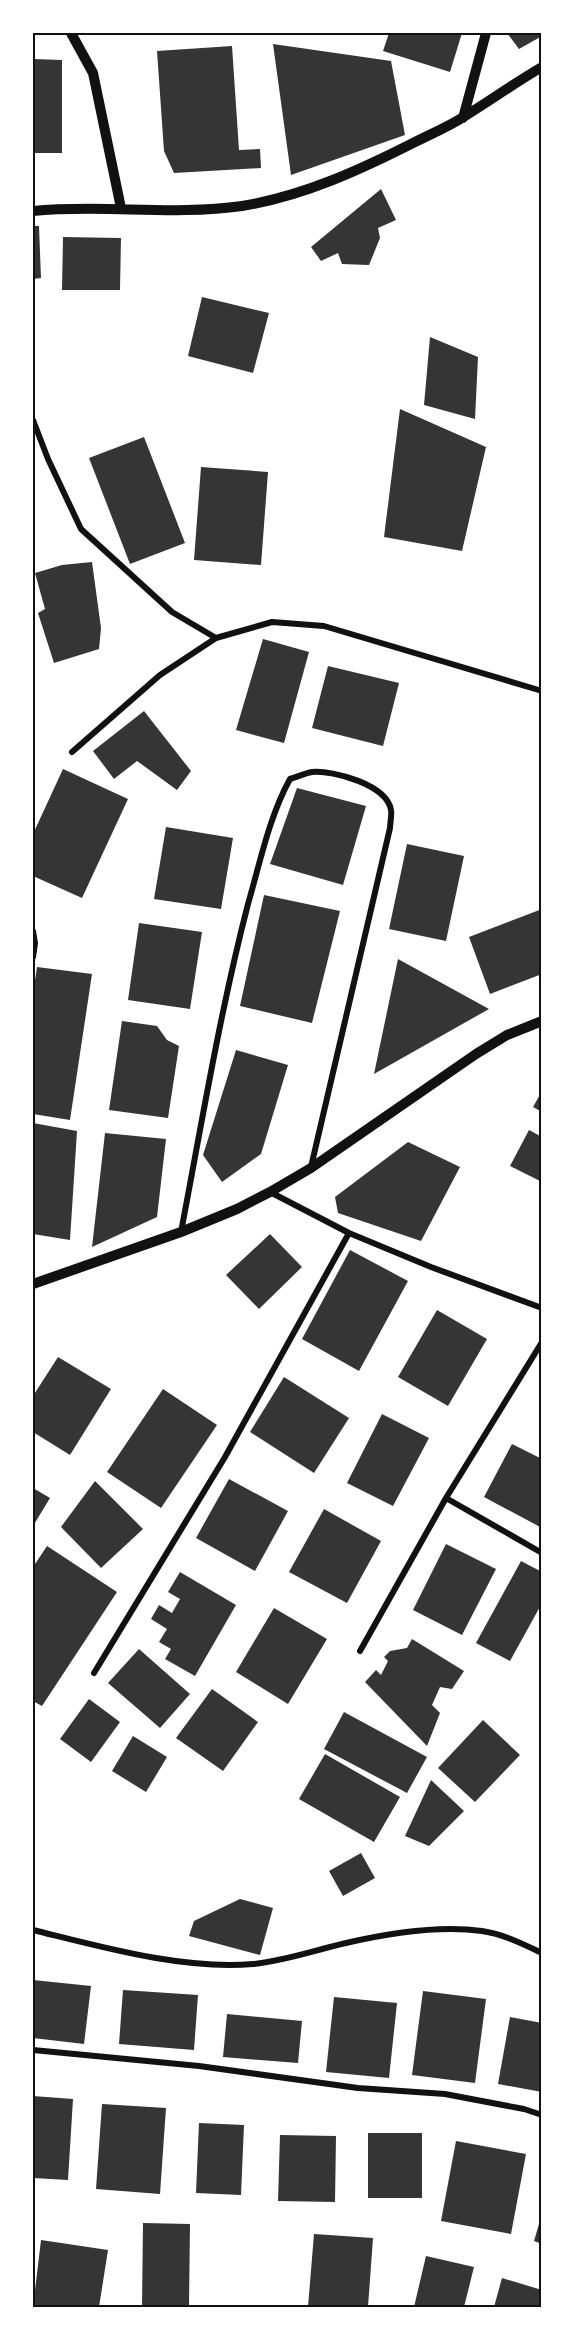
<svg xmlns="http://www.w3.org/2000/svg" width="575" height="2340" viewBox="0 0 575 2340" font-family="Literata,serif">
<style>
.building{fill:#353535}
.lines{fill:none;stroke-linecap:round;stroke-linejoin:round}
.minor{stroke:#111;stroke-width:6}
.tertiary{stroke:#111;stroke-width:10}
.neatline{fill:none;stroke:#111;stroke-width:2}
</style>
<rect width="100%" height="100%" fill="#fff"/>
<!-- building -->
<path class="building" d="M 389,33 L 462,33 L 450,72 L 383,51 Z
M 507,33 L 542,33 L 542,36 L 519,49 Z
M 273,44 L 391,61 L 405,135 L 291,175 Z
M 232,46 L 239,150 L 260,149 L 261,168 L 174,173 L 164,151 L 157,51 Z
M 33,59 L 62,60 L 62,153 L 33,153 Z
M 381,189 L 396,220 L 378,228 L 380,238 L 369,265 L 342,264 L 338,253 L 321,261 L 311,247 Z
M 33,226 L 39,226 L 41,278 L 33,279 Z
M 63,237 L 121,238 L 120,290 L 62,290 Z
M 202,297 L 269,313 L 253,373 L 188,356 Z
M 430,337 L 478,357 L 475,419 L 424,405 Z
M 400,409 L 486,447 L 462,551 L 384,537 Z
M 144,437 L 185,543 L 130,564 L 89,458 Z
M 201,467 L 268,472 L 261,565 L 194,560 Z
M 92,562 L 101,628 L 99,649 L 54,663 L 38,613 L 45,609 L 35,573 L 62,565 Z
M 263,639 L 309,652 L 284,743 L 236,730 Z
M 328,666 L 399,683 L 383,746 L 312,728 Z
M 144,711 L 191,771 L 177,790 L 137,761 L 114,779 L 93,751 Z
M 63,769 L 128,799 L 82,898 L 33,876 L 33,834 Z
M 297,788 L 366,806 L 343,885 L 270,864 Z
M 166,827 L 233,838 L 221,909 L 154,899 Z
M 407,844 L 464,856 L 446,941 L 389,929 Z
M 264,895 L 340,911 L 312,1023 L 240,1006 Z
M 542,909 L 542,974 L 490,994 L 469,937 Z
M 139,923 L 202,932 L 190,1009 L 128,1000 Z
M 398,959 L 489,1009 L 374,1074 Z
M 37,967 L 92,974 L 70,1120 L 33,1114 L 33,994 Z
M 122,1021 L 157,1026 L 167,1040 L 179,1046 L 168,1118 L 109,1110 Z
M 236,1050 L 288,1065 L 261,1154 L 222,1182 L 203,1155 Z
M 542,1091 L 542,1112 L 533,1107 Z
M 33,1123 L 77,1131 L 70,1240 L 33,1234 Z
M 529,1130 L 542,1137 L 542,1182 L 510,1166 Z
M 105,1133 L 166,1139 L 157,1217 L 92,1247 Z
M 408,1142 L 460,1167 L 421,1241 L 338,1213 L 335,1197 Z
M 270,1234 L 302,1267 L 259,1309 L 226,1275 Z
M 350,1250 L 408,1281 L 359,1371 L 302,1339 Z
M 437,1310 L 487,1339 L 448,1406 L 398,1377 Z
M 58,1357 L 111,1389 L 70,1455 L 33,1432 L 33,1396 Z
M 284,1377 L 349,1418 L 314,1473 L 250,1432 Z
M 163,1389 L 217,1425 L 161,1508 L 107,1472 Z
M 382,1414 L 429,1438 L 393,1506 L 347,1483 Z
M 512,1444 L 542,1459 L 542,1528 L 484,1497 Z
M 229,1479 L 288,1511 L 255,1571 L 196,1538 Z
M 95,1481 L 143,1529 L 101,1568 L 61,1527 Z
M 33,1488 L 50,1498 L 33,1526 Z
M 324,1509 L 381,1541 L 347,1603 L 289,1572 Z
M 446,1544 L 496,1569 L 462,1635 L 413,1610 Z
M 47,1546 L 117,1592 L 42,1706 L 33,1701 L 33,1567 Z
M 521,1561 L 542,1572 L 542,1603 L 510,1661 L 476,1643 Z
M 180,1572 L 236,1605 L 195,1676 L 165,1659 L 171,1649 L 159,1642 L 167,1629 L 151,1619 L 159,1605 L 172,1613 L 180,1599 L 168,1592 Z
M 274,1608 L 327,1639 L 288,1704 L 236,1672 Z
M 412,1639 L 464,1671 L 452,1689 L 440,1687 L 432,1705 L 440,1713 L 427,1746 L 365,1682 L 376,1670 L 381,1675 L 388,1661 L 384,1657 L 390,1651 L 407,1648 Z
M 139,1649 L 190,1694 L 160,1728 L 108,1683 Z
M 212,1689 L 258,1722 L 223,1771 L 176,1738 Z
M 89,1699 L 120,1722 L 91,1762 L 60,1739 Z
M 344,1712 L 427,1757 L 407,1793 L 324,1749 Z
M 483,1720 L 520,1755 L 475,1802 L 438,1768 Z
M 133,1736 L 167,1757 L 146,1792 L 112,1771 Z
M 325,1754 L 400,1797 L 374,1842 L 299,1799 Z
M 431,1780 L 464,1811 L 429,1846 L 405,1836 Z
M 361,1853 L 375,1878 L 343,1896 L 329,1871 Z
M 240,1899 L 273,1908 L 260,1955 L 189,1936 L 194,1921 Z
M 33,1980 L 91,1986 L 84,2044 L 33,2038 Z
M 123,1990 L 198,1995 L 194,2050 L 119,2044 Z
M 423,1991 L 486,1999 L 475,2083 L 412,2075 Z
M 334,1997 L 397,2003 L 389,2078 L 326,2072 Z
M 227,2014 L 302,2021 L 298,2063 L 223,2057 Z
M 510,2017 L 542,2023 L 542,2092 L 498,2084 Z
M 33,2096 L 73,2099 L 68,2180 L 33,2178 Z
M 102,2104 L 166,2108 L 160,2194 L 96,2189 Z
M 199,2123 L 244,2125 L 241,2195 L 196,2193 Z
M 368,2133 L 422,2133 L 422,2198 L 368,2198 Z
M 280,2135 L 336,2136 L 335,2202 L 278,2201 Z
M 456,2141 L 526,2154 L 511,2234 L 441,2221 Z
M 541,2217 L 542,2217 L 542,2244 L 534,2241 Z
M 143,2223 L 190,2224 L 189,2307 L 142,2307 Z
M 314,2234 L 373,2238 L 368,2307 L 308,2307 Z
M 41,2240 L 108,2250 L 99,2307 L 33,2307 Z
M 426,2256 L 474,2267 L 464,2307 L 414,2307 Z
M 502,2278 L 542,2290 L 542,2307 L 494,2307 Z"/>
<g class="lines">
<!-- minor -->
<path class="minor" d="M 33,420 L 48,459 L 81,529 L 172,612 L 216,638
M 72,752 L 160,675 L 216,638 L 272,622 L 324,626 L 542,691
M 33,931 L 35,943 L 33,957
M 270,1192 L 349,1233 L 431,1267 L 542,1308
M 181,1232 C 202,1122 220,1012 248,904 C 260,863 269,817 290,779 C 297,777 305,773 312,772 C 334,770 387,785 391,810 C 392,815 390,823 390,828 L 311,1167
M 446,1498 L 542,1553
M 360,1651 L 446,1498 L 542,1342
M 94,1673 L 225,1457 L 349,1233
M 33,1930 C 102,1947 182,1970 253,1964 C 285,1961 315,1950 346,1943 C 389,1933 439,1925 482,1931 C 503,1934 523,1944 542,1953
M 33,2050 L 199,2066 L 358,2088 L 445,2094 L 524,2109 L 542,2115"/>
<!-- tertiary -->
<path class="tertiary" d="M 71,33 L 93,73 L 121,208
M 463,118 L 486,33
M 33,211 C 102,204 173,216 242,206 C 304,196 362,169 417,141 C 433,133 450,126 465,116 C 491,100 516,82 542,67
M 33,1284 L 181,1232 L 237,1209 L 270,1192 L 311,1168 L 476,1054 L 507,1035 L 542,1021"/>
</g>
<!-- border -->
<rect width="575" height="2340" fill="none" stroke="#ffffff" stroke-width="69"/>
<rect x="34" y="34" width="506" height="2272" class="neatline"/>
</svg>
